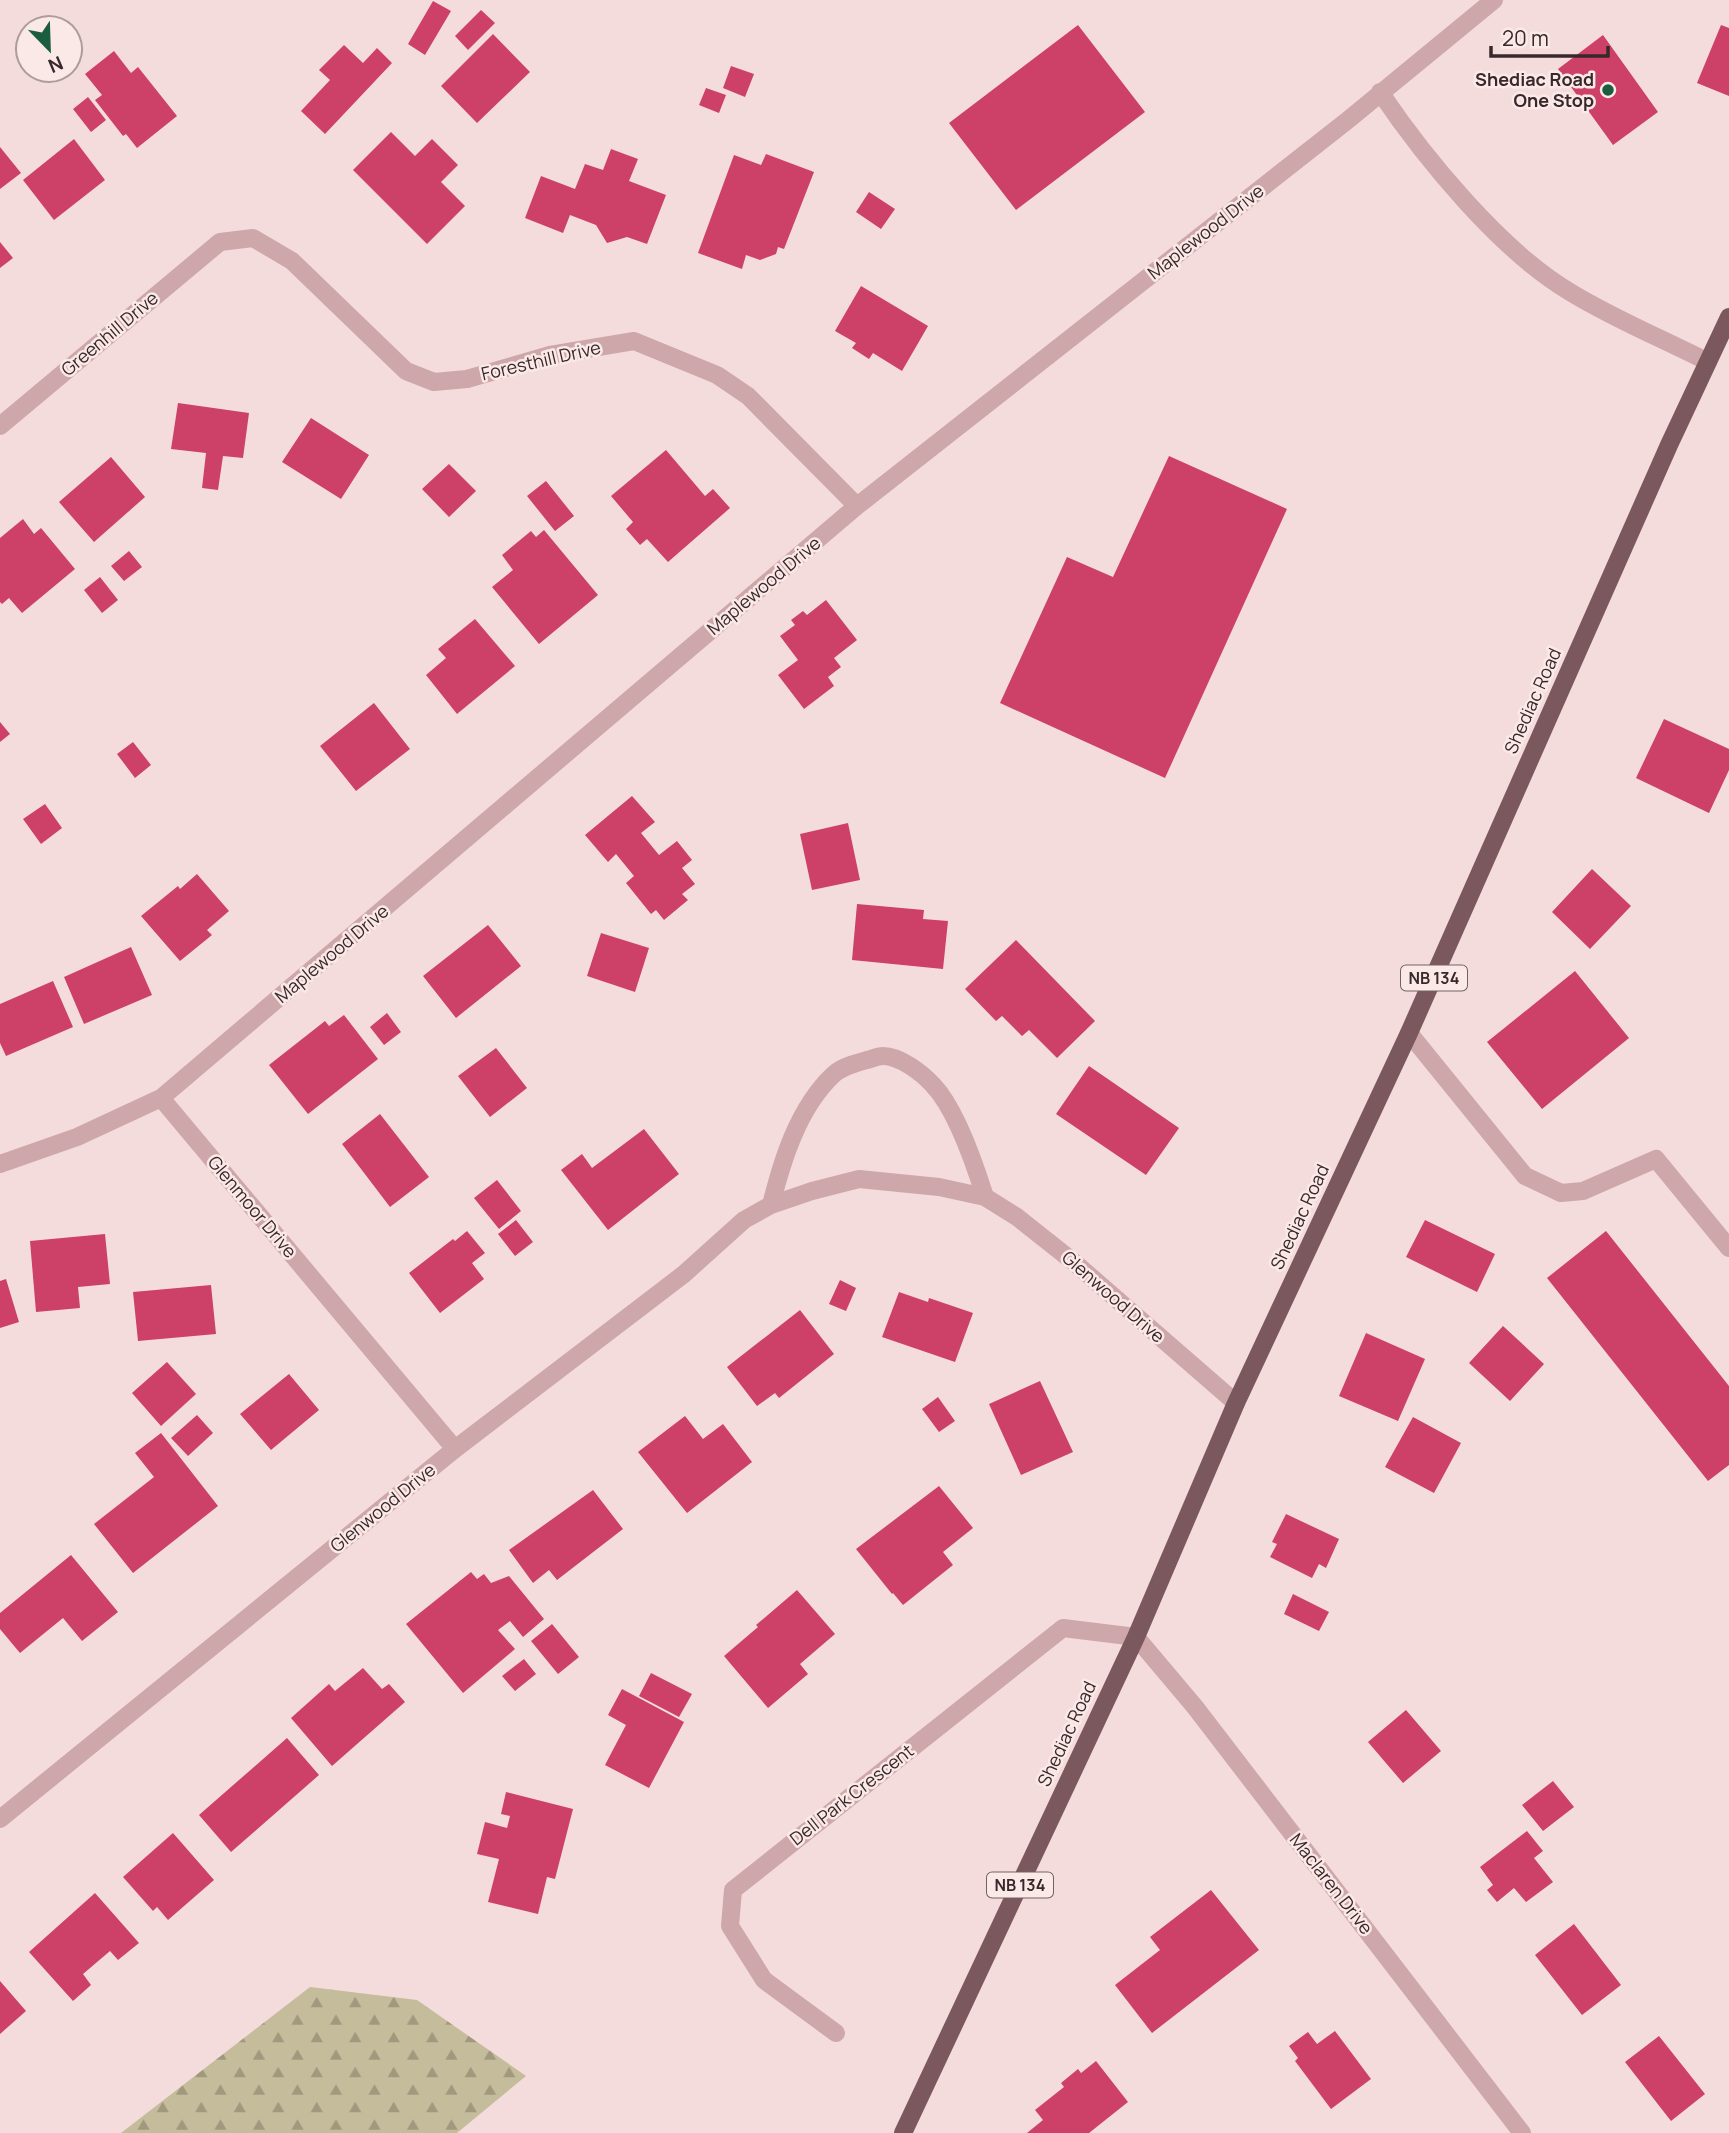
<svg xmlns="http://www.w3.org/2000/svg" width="1729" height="2133" viewBox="0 0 1729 2133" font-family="Manrope,sans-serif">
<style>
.forest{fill:url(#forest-firs)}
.building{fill:#cd4067}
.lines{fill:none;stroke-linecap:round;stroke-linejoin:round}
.service{stroke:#cda7a9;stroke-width:18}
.minor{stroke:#cda7a9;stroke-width:18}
.primary{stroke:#7b585e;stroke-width:18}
.poi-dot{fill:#1b5d3f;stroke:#fbe9e8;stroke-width:2.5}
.labels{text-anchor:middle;stroke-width:5;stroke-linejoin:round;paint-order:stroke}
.shield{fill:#fbe9e8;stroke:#726264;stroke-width:2}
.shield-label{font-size:16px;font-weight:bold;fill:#38282b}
.poi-label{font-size:18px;font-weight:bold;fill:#38282b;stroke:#fbe9e8;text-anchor:end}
.street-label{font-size:18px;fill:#38282b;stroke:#fbe9e8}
</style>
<defs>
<pattern id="forest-firs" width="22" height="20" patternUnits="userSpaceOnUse" patternTransform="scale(1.75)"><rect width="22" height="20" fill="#c4bc9a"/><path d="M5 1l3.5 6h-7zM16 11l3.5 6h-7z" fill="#a0997e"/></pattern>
</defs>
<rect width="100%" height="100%" fill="#f4dcdc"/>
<!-- forest -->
<path class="forest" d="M 310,1987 L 417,2000 L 526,2076 L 457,2133 L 121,2133 Z"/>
<!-- building -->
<path class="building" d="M 433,1 L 451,11 L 425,55 L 408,44 Z
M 481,10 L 495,23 L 468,50 L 455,36 Z
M 1078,25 L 1145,112 L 1016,210 L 949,123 Z
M 1721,25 L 1729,28 L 1729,96 L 1697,83 Z
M 493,34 L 530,72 L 477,123 L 441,86 Z
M 1603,35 L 1658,112 L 1613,145 L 1558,69 Z
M 344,45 L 363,63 L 377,48 L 392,63 L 325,134 L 301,111 L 330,80 L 319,70 Z
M 114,51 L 131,73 L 138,67 L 177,116 L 137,148 L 126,134 L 123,136 L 95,100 L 102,95 L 85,74 Z
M 731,66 L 754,74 L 745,97 L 723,88 Z
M 706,88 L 726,95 L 719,113 L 699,105 Z
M 88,97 L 106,120 L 91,132 L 73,109 Z
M 391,132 L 415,156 L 432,139 L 458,165 L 441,182 L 465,206 L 427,244 L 353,170 Z
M 74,139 L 105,180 L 54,220 L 23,180 Z
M 0,147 L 21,173 L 0,189 Z
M 611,149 L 638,159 L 629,181 L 666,195 L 647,244 L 627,237 L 607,243 L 596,225 L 570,215 L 563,233 L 525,218 L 541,176 L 575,189 L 585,164 L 603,170 Z
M 766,154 L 814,172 L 784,249 L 778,247 L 776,254 L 760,260 L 746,255 L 742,269 L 698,253 L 734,155 L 761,165 Z
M 869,192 L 895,209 L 881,229 L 856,212 Z
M 0,242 L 13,258 L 0,268 Z
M 861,286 L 928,326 L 902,371 L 873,353 L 869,359 L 852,348 L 856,343 L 835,331 Z
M 178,403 L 249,413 L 243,458 L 223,456 L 218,490 L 202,488 L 206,453 L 171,449 Z
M 311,418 L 369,455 L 341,499 L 282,462 Z
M 666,450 L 705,496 L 713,489 L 730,508 L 668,562 L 647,539 L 640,545 L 626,529 L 633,522 L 611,496 Z
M 1169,456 L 1287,509 L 1165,778 L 1000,703 L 1067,557 L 1113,577 Z
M 111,457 L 145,497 L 94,542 L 59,502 Z
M 449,464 L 476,491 L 449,517 L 422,489 Z
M 546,481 L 574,516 L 555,531 L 527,496 Z
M 23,519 L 34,534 L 41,528 L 75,569 L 22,613 L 9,598 L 2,604 L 0,602 L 0,538 Z
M 544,530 L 598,595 L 539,644 L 492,587 L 513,570 L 502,555 L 531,531 L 536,537 Z
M 129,551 L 142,567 L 124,581 L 111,566 Z
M 100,577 L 118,600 L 102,613 L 84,590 Z
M 826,600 L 857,640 L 834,658 L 841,667 L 828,677 L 834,686 L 804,709 L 778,675 L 798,660 L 780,636 L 795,625 L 791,620 L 803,611 L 807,615 Z
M 475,619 L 515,666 L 457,714 L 426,675 L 446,658 L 438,649 Z
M 374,703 L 410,749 L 356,791 L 320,746 Z
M 1664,719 L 1729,749 L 1729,770 L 1709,813 L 1636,778 Z
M 0,722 L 10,734 L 0,742 Z
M 133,742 L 151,765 L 135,778 L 117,754 Z
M 632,796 L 655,822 L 641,833 L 659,855 L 677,841 L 692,860 L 682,868 L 695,884 L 682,894 L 688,900 L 664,920 L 656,910 L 651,914 L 626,883 L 634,876 L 616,854 L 608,862 L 585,835 Z
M 45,804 L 62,828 L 41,844 L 23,819 Z
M 848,823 L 860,880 L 812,890 L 800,834 Z
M 1592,869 L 1631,906 L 1590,949 L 1552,912 Z
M 197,874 L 229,911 L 207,930 L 212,935 L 180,961 L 141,916 L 178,886 L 180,889 Z
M 857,904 L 924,910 L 923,919 L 948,921 L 943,969 L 852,960 Z
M 488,925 L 521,966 L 456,1018 L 423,976 Z
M 601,933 L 649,948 L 635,992 L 587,976 Z
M 1016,940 L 1095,1021 L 1057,1058 L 1029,1030 L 1022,1036 L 1002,1016 L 996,1021 L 965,989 Z
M 131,947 L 152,995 L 84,1024 L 64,977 Z
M 1575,971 L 1629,1038 L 1542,1109 L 1487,1042 Z
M 53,981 L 73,1027 L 6,1056 L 0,1043 L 0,1004 Z
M 387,1013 L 401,1032 L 384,1045 L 370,1027 Z
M 344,1015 L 378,1059 L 308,1114 L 269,1065 L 325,1021 L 329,1026 Z
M 496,1048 L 527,1088 L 490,1117 L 458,1076 Z
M 1089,1066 L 1179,1128 L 1146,1175 L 1056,1114 Z
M 380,1114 L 429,1177 L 390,1207 L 342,1144 Z
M 644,1129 L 679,1174 L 608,1230 L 561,1170 L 582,1154 L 592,1168 Z
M 497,1180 L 521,1211 L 499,1229 L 474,1198 Z
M 516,1220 L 533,1242 L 515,1256 L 498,1234 Z
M 1425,1220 L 1495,1254 L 1477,1292 L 1406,1257 Z
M 467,1231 L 485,1253 L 472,1263 L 484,1279 L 440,1313 L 409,1273 L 453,1239 L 455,1241 Z
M 1606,1231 L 1729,1386 L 1729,1465 L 1708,1481 L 1547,1278 Z
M 105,1234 L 110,1284 L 78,1287 L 80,1308 L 36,1312 L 30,1241 Z
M 6,1279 L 19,1322 L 0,1328 L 0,1281 Z
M 840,1280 L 856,1288 L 846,1311 L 829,1304 Z
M 211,1285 L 216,1334 L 138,1341 L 133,1292 Z
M 899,1292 L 928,1302 L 929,1298 L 973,1313 L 955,1362 L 882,1337 Z
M 800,1310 L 834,1354 L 779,1398 L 775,1393 L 757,1406 L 727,1367 Z
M 1503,1326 L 1544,1364 L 1510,1401 L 1469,1363 Z
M 1366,1333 L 1425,1359 L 1398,1421 L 1339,1396 Z
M 167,1362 L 196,1394 L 161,1426 L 132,1393 Z
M 289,1374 L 319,1410 L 271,1450 L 240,1414 Z
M 1040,1381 L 1073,1452 L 1021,1475 L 989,1404 Z
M 938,1397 L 955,1421 L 939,1432 L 922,1409 Z
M 197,1415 L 213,1433 L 188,1456 L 171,1438 Z
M 685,1416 L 703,1439 L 723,1424 L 752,1462 L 687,1513 L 638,1452 Z
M 1413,1417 L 1461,1443 L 1434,1493 L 1385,1467 Z
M 161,1433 L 218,1506 L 133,1573 L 94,1524 L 154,1477 L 135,1453 Z
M 939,1486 L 973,1528 L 943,1552 L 953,1565 L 903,1605 L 893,1593 L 892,1594 L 856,1549 Z
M 593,1490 L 623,1529 L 557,1580 L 549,1570 L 533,1583 L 509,1550 Z
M 1286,1514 L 1339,1539 L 1326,1568 L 1319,1564 L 1312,1578 L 1270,1557 L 1277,1544 L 1272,1542 Z
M 71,1555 L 118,1612 L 82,1641 L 63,1618 L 20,1653 L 0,1629 L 0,1613 Z
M 471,1572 L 477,1579 L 484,1574 L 491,1583 L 509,1576 L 544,1619 L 523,1637 L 510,1621 L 498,1630 L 515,1649 L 463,1693 L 406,1624 Z
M 797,1590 L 835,1634 L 800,1664 L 808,1674 L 768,1708 L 724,1656 L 758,1627 L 756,1625 Z
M 1293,1594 L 1329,1612 L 1319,1631 L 1284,1614 Z
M 552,1624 L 579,1657 L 558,1674 L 531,1641 Z
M 524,1659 L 536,1674 L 515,1691 L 502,1676 Z
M 363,1668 L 382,1689 L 389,1684 L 405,1702 L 332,1766 L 291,1718 L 329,1684 L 335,1691 Z
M 651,1673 L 692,1694 L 679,1717 L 639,1696 Z
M 622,1689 L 684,1722 L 649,1788 L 605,1765 L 626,1725 L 608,1715 Z
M 1406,1710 L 1441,1751 L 1403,1783 L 1368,1742 Z
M 287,1738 L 319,1775 L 231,1852 L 199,1815 Z
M 1553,1781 L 1574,1807 L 1543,1831 L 1522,1805 Z
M 506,1792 L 573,1809 L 555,1879 L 547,1877 L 538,1914 L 488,1902 L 499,1859 L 477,1854 L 485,1822 L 507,1828 L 510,1816 L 501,1814 Z
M 1527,1831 L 1543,1851 L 1534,1858 L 1553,1882 L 1526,1902 L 1514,1888 L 1497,1902 L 1487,1890 L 1493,1885 L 1480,1867 Z
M 173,1833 L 214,1880 L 168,1920 L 157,1907 L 153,1911 L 123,1877 Z
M 1211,1890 L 1259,1950 L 1152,2033 L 1115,1985 L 1160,1950 L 1150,1937 Z
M 95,1893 L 139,1943 L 118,1960 L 110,1951 L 83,1974 L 91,1985 L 73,2001 L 29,1952 Z
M 1574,1924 L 1621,1985 L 1582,2015 L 1535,1955 Z
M 0,1981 L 26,2011 L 0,2034 Z
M 1335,2031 L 1371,2079 L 1331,2109 L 1295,2061 L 1298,2058 L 1289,2046 L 1308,2032 L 1317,2044 Z
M 1659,2036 L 1705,2094 L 1671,2121 L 1625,2062 Z
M 1096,2061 L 1128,2102 L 1089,2133 L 1027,2133 L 1043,2120 L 1035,2110 L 1064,2087 L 1061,2083 L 1078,2069 L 1081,2073 Z"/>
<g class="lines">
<!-- service -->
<path class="service" d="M 1409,1033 L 1525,1176 L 1561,1193 L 1583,1191 L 1656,1159 L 1729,1248"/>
<!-- minor -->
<path class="minor" d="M 1380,92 C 1426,160 1501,251 1570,292 C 1614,319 1663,339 1708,362
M 0,426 L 220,242 L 253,238 L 292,261 L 406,371 L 434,382 L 467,379 L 550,355 L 634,341 L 717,375 L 748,396 L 857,506
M 161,1098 L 455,1449
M 0,1164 L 77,1137 L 161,1098 L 857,506 L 1348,120 L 1494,0
M 771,1205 C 782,1161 798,1108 833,1075 C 841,1067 856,1063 867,1060 C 871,1059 878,1056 883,1056 C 900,1056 922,1073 933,1085 C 956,1109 975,1165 985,1197
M 0,1819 L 455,1449 L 684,1274 L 744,1220 L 771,1205 L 812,1191 L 859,1179 L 939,1187 L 985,1197 L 1017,1217 L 1075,1263 L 1236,1403
M 836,2033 L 764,1980 L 730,1926 L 733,1890 L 1063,1628 L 1136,1637 L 1195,1707 L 1522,2133"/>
<!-- primary -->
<path class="primary" d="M 903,2133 L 1136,1637 L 1236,1403 L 1409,1033 L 1669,445 L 1729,317"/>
</g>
<!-- markers -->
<circle class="poi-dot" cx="1608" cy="90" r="7"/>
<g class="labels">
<!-- shield labels -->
<g class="shield">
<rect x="1401" y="965.5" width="66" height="25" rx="5"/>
<rect x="987" y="1872.5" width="66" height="25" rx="5"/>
</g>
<g class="shield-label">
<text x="1434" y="984">NB 134</text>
<text x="1020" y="1891">NB 134</text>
</g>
<!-- poi labels -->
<g class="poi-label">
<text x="1594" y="86">Shediac Road<tspan x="1594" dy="21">One Stop</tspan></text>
</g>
<!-- street labels -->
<g class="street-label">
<text transform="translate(1206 232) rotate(-38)" y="6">Maplewood Drive</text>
<text transform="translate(110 334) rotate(-40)" y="6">Greenhill Drive</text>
<text transform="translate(541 361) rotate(-13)" y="6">Foresthill Drive</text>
<text transform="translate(764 586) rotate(-40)" y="6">Maplewood Drive</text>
<text transform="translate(1533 701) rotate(-66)" y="6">Shediac Road</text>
<text transform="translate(332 954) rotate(-40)" y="6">Maplewood Drive</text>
<text transform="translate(252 1207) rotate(50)" y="6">Glenmoor Drive</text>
<text transform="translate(1300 1217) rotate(-65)" y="6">Shediac Road</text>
<text transform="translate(1113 1297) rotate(41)" y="6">Glenwood Drive</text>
<text transform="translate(383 1508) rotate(-39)" y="6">Glenwood Drive</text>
<text transform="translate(1067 1734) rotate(-65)" y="6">Shediac Road</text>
<text transform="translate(852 1795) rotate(-38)" y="6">Dell Park Crescent</text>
<text transform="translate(1331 1884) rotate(52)" y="6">Maclaren Drive</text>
</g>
</g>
<!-- north arrow -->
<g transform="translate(49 49) rotate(157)"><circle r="33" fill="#fbe9e8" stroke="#ad9c9c" stroke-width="2"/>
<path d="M0-5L12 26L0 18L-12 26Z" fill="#1b5d3f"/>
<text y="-10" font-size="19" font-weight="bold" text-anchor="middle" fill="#38282b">N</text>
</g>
<!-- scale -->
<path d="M1491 46v10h117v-10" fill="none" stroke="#38282b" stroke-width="3.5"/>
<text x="1502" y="46" font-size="21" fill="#38282b" stroke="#fbe9e8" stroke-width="5" paint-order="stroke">20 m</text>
</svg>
